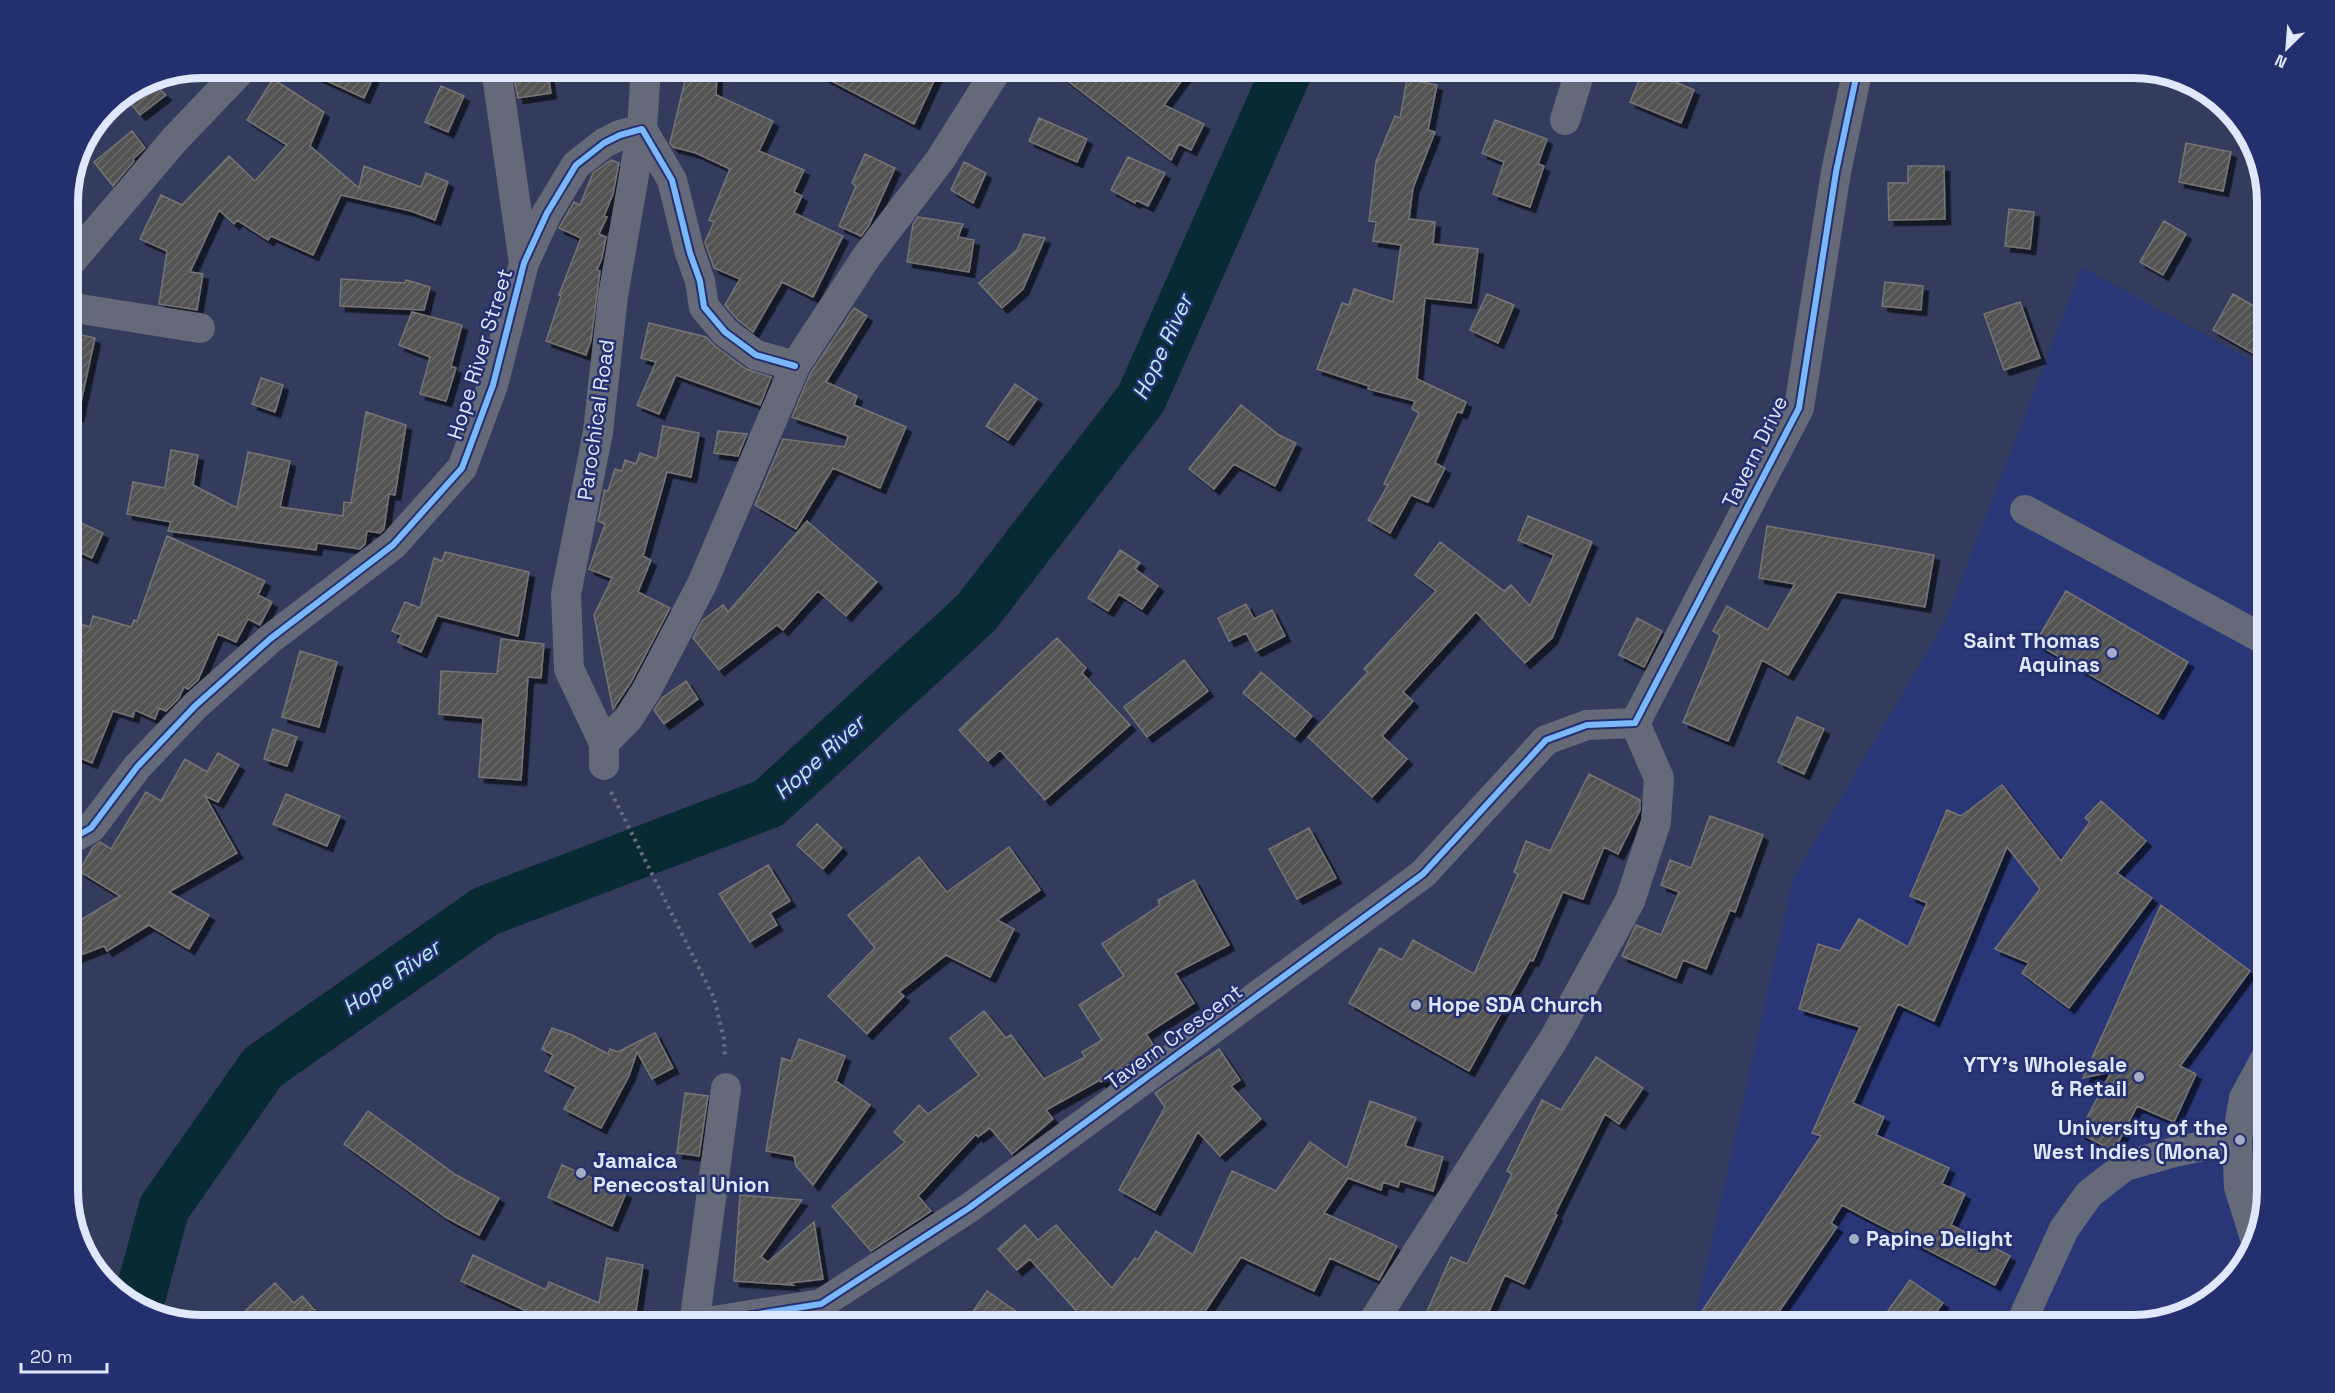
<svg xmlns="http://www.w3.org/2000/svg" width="2335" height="1393" viewBox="0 0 2335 1393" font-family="'Space Grotesk',sans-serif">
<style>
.built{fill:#2b3677}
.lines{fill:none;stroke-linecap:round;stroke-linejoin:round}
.river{stroke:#082a32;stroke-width:51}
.building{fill:url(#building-hatch);stroke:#777474;stroke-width:1.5;filter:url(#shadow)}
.path{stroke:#676b7c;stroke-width:4;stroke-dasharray:3 4.5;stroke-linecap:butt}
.minor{stroke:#666a78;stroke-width:30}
.cycleway-casing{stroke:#24306e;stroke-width:10}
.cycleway{stroke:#7ab7fb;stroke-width:6}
.poi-dot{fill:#a4abc6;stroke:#24306e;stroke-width:2}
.labels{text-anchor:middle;stroke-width:5;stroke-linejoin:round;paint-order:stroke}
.street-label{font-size:21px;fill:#e0e8ff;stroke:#24306e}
.poi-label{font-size:21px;font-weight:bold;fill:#e0e8ff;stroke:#24306e;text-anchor:end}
.water-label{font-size:22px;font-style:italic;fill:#b8ebf5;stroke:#24306e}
.rim{fill:none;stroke:#e0e8ff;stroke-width:8}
</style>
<defs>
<pattern id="building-hatch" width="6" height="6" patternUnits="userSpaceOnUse" patternTransform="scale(1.5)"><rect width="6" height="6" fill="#535251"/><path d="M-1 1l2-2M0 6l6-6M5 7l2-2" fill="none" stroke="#6b6b6b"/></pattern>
<filter id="shadow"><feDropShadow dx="5.5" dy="5.5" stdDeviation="0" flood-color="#0009"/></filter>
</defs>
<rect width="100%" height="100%" fill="#353b5d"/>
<!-- built -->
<path class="built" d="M 2082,267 L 2267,369 L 2267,1192 L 2249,1259 L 2201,1307 L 2134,1325 L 1693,1325 L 1793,879 L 1946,620 Z"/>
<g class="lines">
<!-- river -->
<path class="river" d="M 137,1308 L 164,1208 L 263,1067 L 486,911 L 769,803 L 976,613 L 1141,399 L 1288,68"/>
</g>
<!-- building -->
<path class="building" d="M 299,68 L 353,68 L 373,78 L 364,98 Z
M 512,68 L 547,68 L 551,93 L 518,98 Z
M 688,68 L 717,68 L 716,95 L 773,121 L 759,151 L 804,170 L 794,192 L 802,196 L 794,213 L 843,236 L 813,297 L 782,282 L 753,332 L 737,319 L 725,305 L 740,279 L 714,268 L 705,242 L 714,222 L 709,220 L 730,169 L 696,153 L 673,147 L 670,143 Z
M 807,68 L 940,68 L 914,124 Z
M 1051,68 L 1191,68 L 1164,105 L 1204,124 L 1191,150 L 1179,144 L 1171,160 Z
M 1644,69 L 1694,90 L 1681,123 L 1630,102 Z
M 149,79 L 166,95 L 140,115 L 124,95 Z
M 273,79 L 324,112 L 310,146 L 359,188 L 364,166 L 421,187 L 426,173 L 448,182 L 435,220 L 411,211 L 341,195 L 313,255 L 271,236 L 268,240 L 237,220 L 234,224 L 219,210 L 190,272 L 203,274 L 197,310 L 159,304 L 167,251 L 140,239 L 161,195 L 182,205 L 229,156 L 255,181 L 287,145 L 247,120 Z
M 1407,79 L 1437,85 L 1428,130 L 1435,132 L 1413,188 L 1409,219 L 1435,222 L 1433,244 L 1478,249 L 1471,303 L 1425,298 L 1417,379 L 1466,402 L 1462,413 L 1457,412 L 1435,463 L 1445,468 L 1428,502 L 1411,495 L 1390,533 L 1368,520 L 1388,485 L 1384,484 L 1419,413 L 1412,409 L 1415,401 L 1368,389 L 1369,386 L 1317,369 L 1342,303 L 1349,305 L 1354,289 L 1393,302 L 1401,245 L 1373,241 L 1376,222 L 1369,221 L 1376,162 L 1395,116 L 1400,118 Z
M 441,86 L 464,96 L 448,132 L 425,122 Z
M 1039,118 L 1087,139 L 1077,162 L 1029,141 Z
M 1495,120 L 1547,139 L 1538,164 L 1544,166 L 1530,207 L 1493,194 L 1504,162 L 1482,153 Z
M 132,131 L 145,148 L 133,159 L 134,161 L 113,186 L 94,162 Z
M 2186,143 L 2231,152 L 2223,191 L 2179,182 Z
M 865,154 L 895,168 L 869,225 L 861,236 L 839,226 L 856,186 L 852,183 Z
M 1128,157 L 1165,173 L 1148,206 L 1136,200 L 1135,203 L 1111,190 Z
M 611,160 L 619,163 L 613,194 L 604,216 L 607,217 L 599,234 L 606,237 L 602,258 L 597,270 L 600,271 L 591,340 L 586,355 L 546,341 L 561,296 L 559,295 L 581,238 L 559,228 L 574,202 L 580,205 L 593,173 Z
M 964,162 L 986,173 L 973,203 L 951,190 Z
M 1908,166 L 1944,166 L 1945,219 L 1889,220 L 1888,183 L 1908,183 Z
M 2009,209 L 2034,212 L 2030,249 L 2005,246 Z
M 918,217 L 963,224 L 958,237 L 974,240 L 969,272 L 907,262 L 913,224 Z
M 2164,221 L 2186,234 L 2163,275 L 2140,262 Z
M 1024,234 L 1045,238 L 1023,289 L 1002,308 L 979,283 L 1017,250 Z
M 341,279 L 405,283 L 406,280 L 430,287 L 424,310 L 340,306 Z
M 1885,282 L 1923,286 L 1921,310 L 1882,306 Z
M 1487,294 L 1514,305 L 1498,343 L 1470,330 Z
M 2233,294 L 2267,314 L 2267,361 L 2213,330 Z
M 2020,302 L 2040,358 L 2004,370 L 1984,314 Z
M 854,308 L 867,316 L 826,382 L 857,396 L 854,405 L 906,427 L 880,488 L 833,468 L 796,529 L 755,505 L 783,439 L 845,447 L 848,436 L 792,417 L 810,374 Z
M 412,312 L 462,325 L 451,366 L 456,368 L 446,401 L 420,394 L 430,357 L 399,345 Z
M 649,323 L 706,337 L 715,346 L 746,369 L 771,377 L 760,405 L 676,375 L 659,414 L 637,405 L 656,362 L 641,358 Z
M 68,332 L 95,338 L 78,416 L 68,414 Z
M 261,378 L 283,385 L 275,412 L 252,404 Z
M 1015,384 L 1037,399 L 1008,440 L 986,426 Z
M 1241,405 L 1279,435 L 1296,443 L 1275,486 L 1234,464 L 1214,489 L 1189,469 Z
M 366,412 L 406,425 L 395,495 L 389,494 L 384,529 L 380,533 L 367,531 L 365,544 L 360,549 L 317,543 L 316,550 L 168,531 L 171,522 L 127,514 L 133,482 L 165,488 L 171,450 L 198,455 L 193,485 L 237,508 L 248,452 L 290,461 L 280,507 L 343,516 L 344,502 L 351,503 Z
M 663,426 L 699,433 L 691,477 L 667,472 L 643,556 L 651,560 L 638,592 L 670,608 L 631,682 L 613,709 L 594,615 L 612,578 L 589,569 L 605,524 L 598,521 L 604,493 L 604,490 L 608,491 L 615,469 L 622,471 L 625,460 L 636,464 L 640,453 L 657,459 Z
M 718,431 L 747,434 L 738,456 L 714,453 Z
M 1528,516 L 1592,542 L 1552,638 L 1525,663 L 1476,612 L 1403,692 L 1413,701 L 1382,736 L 1407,759 L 1372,797 L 1308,737 L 1368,672 L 1364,669 L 1436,591 L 1415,575 L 1440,542 L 1504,591 L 1511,585 L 1530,606 L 1554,555 L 1518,540 Z
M 68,517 L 103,533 L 92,558 L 68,547 Z
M 807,521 L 877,582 L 846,616 L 818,591 L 783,630 L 777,625 L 719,670 L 693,638 L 702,621 L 723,605 L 728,612 Z
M 1767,526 L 1934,555 L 1925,607 L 1837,592 L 1788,675 L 1762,660 L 1728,741 L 1683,722 L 1720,635 L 1713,631 L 1727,606 L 1768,630 L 1795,584 L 1759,578 Z
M 167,536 L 265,581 L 258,595 L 272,602 L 260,625 L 248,619 L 236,642 L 218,634 L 198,680 L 188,689 L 184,687 L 179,698 L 166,711 L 159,708 L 155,719 L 135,710 L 133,717 L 113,711 L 92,763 L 68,753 L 68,677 L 83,650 L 70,646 L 77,623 L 90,627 L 93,616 L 131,627 L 134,620 L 137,621 Z
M 1120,550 L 1140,563 L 1135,569 L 1158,586 L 1142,609 L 1119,594 L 1108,611 L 1088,598 Z
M 445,552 L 529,572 L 518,636 L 435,615 L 437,616 L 421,652 L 398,642 L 401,635 L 392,631 L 405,602 L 420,608 L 434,558 L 442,561 Z
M 2066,591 L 2188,662 L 2158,714 L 2035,643 Z
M 1246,604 L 1254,619 L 1272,610 L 1285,636 L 1256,651 L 1246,633 L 1229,641 L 1218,618 Z
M 1637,618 L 1662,631 L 1644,667 L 1619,655 Z
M 1057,638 L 1086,668 L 1082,673 L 1130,725 L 1045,800 L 1000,750 L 988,761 L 959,730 Z
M 501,639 L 544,644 L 541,678 L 528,677 L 521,780 L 479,777 L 483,718 L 439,714 L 441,671 L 497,674 Z
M 300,651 L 337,662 L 319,727 L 282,717 Z
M 1184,660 L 1208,691 L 1147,737 L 1124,707 Z
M 1261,672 L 1312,716 L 1295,737 L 1243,693 Z
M 686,681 L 698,699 L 664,724 L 654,710 L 662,698 Z
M 1797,717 L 1824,729 L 1804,774 L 1778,762 Z
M 273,729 L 297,737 L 287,766 L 264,759 Z
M 218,753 L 239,765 L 218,802 L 205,796 L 237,853 L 169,892 L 209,915 L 189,949 L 149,925 L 107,951 L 104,946 L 68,960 L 68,928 L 120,896 L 79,871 L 93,847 L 100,842 L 111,849 L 146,792 L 161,801 L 185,759 L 207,772 Z
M 1589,774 L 1640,800 L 1640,810 L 1618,854 L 1604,847 L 1583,899 L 1563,892 L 1533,961 L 1530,960 L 1469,1071 L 1349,1003 L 1380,948 L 1402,960 L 1413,940 L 1474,974 L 1518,874 L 1514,872 L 1526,841 L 1550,851 Z
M 2002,785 L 2061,861 L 2090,822 L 2085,818 L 2101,801 L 2146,841 L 2117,873 L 2152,898 L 2069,1008 L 2022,973 L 2029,963 L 1995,949 L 2040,889 L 2007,847 L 1934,1021 L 1898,1004 L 1853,1103 L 1884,1117 L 1876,1135 L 1949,1168 L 1942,1184 L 1965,1194 L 1951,1225 L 2010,1256 L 1995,1285 L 1842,1205 L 1831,1223 L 1837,1227 L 1770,1325 L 1709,1325 L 1698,1317 L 1821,1136 L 1812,1133 L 1860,1027 L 1799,1009 L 1818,944 L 1840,951 L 1859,919 L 1908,947 L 1927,903 L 1910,896 L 1947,810 L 1961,816 Z
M 286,794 L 340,816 L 327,846 L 273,824 Z
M 1710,816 L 1763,835 L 1735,912 L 1730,910 L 1706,969 L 1683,960 L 1676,978 L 1622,956 L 1636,925 L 1661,935 L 1679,892 L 1661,885 L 1670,860 L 1691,868 Z
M 817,824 L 842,848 L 823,869 L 797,845 Z
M 1309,828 L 1336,878 L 1297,899 L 1269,849 Z
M 1009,847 L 1040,890 L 997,920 L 1014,929 L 990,977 L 946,955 L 899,992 L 904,996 L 867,1034 L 828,996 L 875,948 L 848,915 L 919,857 L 947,892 Z
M 768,865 L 790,901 L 770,913 L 777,925 L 750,942 L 719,894 Z
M 1194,880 L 1229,945 L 1175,973 L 1194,1003 L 1146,1034 L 1156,1049 L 1136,1064 L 1134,1061 L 1101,1082 L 1100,1080 L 1046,1110 L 1053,1119 L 1012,1154 L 990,1128 L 978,1137 L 976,1134 L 918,1196 L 931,1211 L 871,1251 L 832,1206 L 905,1142 L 894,1132 L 919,1105 L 928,1114 L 979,1075 L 950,1038 L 984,1011 L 1006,1038 L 1011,1035 L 1044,1079 L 1085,1057 L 1082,1052 L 1102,1040 L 1079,1005 L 1124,976 L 1102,944 L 1160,905 L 1158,900 Z
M 2161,905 L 2250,971 L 2180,1066 L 2196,1074 L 2174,1122 L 2137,1106 L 2114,1151 L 2079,1133 L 2111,1072 L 2083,1078 Z
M 552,1028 L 572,1035 L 608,1054 L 610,1049 L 618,1052 L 655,1033 L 673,1068 L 652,1079 L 637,1052 L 629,1076 L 601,1128 L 564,1109 L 576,1087 L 545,1071 L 553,1055 L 542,1049 Z
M 799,1039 L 845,1056 L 836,1081 L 870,1105 L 813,1185 L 796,1166 L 794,1156 L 766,1151 L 782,1058 L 791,1061 Z
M 1219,1049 L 1240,1080 L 1231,1086 L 1261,1119 L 1220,1156 L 1198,1132 L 1155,1210 L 1119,1190 L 1165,1107 L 1155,1093 Z
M 1596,1057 L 1643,1088 L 1619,1124 L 1605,1114 L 1555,1214 L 1557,1215 L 1524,1284 L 1505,1275 L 1483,1325 L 1421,1325 L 1451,1257 L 1467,1264 L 1512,1174 L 1507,1171 L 1542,1100 L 1561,1110 Z
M 685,1093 L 708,1096 L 699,1156 L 677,1153 Z
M 1370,1101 L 1416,1118 L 1405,1146 L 1443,1157 L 1433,1191 L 1400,1181 L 1398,1187 L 1383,1182 L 1381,1190 L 1348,1178 L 1324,1213 L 1397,1246 L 1379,1280 L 1330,1258 L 1314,1291 L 1241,1257 L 1196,1325 L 1089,1325 L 1030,1259 L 1017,1270 L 998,1249 L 1025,1225 L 1038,1240 L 1056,1225 L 1112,1288 L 1135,1258 L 1138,1260 L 1156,1231 L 1193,1255 L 1232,1171 L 1276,1191 L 1310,1142 L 1347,1168 Z
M 368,1111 L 456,1175 L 499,1198 L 479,1235 L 447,1218 L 344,1144 Z
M 562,1165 L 626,1193 L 612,1226 L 548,1197 Z
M 740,1195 L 802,1200 L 761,1257 L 768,1262 L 814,1222 L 823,1279 L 790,1283 L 793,1285 L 734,1281 Z
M 473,1255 L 546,1290 L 549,1282 L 599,1303 L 607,1258 L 643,1265 L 635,1318 L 652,1326 L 531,1326 L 535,1315 L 461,1281 Z
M 1910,1280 L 1943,1303 L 1926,1325 L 1878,1325 Z
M 275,1283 L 294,1303 L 302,1296 L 329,1326 L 229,1326 Z
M 987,1291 L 1037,1326 L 963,1326 Z"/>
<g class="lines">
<!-- path -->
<path class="path" d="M 611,792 L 714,998 L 724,1039 L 725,1059"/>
<!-- minor -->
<path class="minor" d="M 493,68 L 497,75 L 524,263
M 1565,120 L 1581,68
M 68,265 L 175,139 L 243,68
M 68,307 L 200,328
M 2025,510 L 2267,641
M 1635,723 L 1799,408 L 1836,172 L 1858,68
M 604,743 L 628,719 L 646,691 L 702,584 L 795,366 L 867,256 L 940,160 L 998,68
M 604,765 L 604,743 L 569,669 L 566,594 L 598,432 L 613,296 L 642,129 L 646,68
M 68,841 L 91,828 L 137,767 L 195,706 L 270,639 L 393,545 L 462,468 L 493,385 L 524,263 L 547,213 L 576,165 L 604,143 L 620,135 L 642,129 L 672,180 L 690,253 L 700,281 L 704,307 L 725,332 L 756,355 L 795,366
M 2255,1238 L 2239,1187 L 2237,1139 L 2244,1098 L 2267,1056
M 695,1324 L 821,1304 L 969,1208 L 1423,874 L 1546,740 L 1587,725 L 1635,723
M 694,1325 L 726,1088
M 1371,1325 L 1555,1037 L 1630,901 L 1656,822 L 1659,778 L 1635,723
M 2020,1325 L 2064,1229 L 2089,1194 L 2125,1166 L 2174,1152 L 2237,1139"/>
<defs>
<path id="cycleway" d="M 68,841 L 91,828 L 137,767 L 195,706 L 270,639 L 393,545 L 462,468 L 493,385 L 524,263 L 547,213 L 576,165 L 604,143 L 620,135 L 642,129 L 672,180 L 690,253 L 700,281 L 704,307 L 725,332 L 756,355 L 795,366
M 695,1324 L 821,1304 L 969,1208 L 1423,874 L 1546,740 L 1587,725 L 1635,723 L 1799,408 L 1836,172 L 1858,68"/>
</defs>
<!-- cycleway casing -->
<use href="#cycleway" class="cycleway-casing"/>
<!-- cycleway -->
<use href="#cycleway" class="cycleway"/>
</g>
<!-- markers -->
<g class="poi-dot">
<circle cx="2112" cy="653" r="6"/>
<circle cx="1416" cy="1005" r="6"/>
<circle cx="2139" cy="1077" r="6"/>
<circle cx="2240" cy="1140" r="6"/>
<circle cx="581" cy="1173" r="6"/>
<circle cx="1854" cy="1239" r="6"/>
</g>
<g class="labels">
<!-- street labels -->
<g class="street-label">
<text transform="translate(480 354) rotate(-73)" y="7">Hope River Street</text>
<text transform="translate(596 420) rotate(-82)" y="7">Parochical Road</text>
<text transform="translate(1755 452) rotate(-64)" y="7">Tavern Drive</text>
<text transform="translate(1174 1037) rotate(-36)" y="7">Tavern Crescent</text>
</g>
<!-- poi labels -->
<g class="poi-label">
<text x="2100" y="648">Saint Thomas<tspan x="2100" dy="24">Aquinas</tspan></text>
<text x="1428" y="1012" text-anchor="start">Hope SDA Church</text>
<text x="2127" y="1072">YTY's Wholesale<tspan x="2127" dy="24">&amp; Retail</tspan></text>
<text x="2228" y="1135">University of the<tspan x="2228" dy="24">West Indies (Mona)</tspan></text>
<text x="593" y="1168" text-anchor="start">Jamaica<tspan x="593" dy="24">Penecostal Union</tspan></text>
<text x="1866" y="1246" text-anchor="start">Papine Delight</text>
</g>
<!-- water labels -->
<g class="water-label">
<text transform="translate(1162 347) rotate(-65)" y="8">Hope River</text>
<text transform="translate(819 757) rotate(-42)" y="8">Hope River</text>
<text transform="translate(391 977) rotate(-35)" y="8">Hope River</text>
</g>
</g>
<!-- crop -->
<path d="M0 0H2335V1393H0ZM202 78H2133A124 124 0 0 1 2257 202V1191A124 124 0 0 1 2133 1315H202A124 124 0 0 1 78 1191V202A124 124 0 0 1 202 78Z" fill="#24306e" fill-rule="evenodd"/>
<path class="rim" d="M202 78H2133A124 124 0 0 1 2257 202V1191A124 124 0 0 1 2133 1315H202A124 124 0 0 1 78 1191V202A124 124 0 0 1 202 78Z"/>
<!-- north arrow -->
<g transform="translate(2287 48) rotate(205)" stroke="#24306e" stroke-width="4.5" paint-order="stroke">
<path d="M0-4.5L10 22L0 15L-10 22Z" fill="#e0e8ff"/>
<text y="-9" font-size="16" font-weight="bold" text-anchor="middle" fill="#e0e8ff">N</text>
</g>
<!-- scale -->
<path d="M21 1363v9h86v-9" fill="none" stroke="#e0e8ff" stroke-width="3"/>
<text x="30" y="1363" font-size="18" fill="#e0e8ff" stroke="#24306e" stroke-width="4.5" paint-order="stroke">20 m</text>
</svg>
